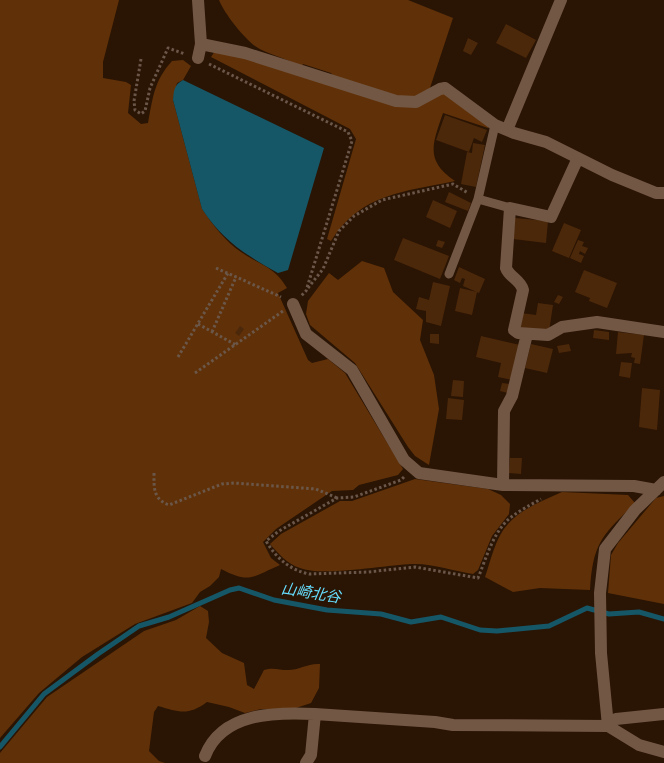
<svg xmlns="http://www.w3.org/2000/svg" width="664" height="763" viewBox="0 0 664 763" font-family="'Roboto Serif','Noto Sans JP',serif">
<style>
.green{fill:#603108}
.water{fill:#165767}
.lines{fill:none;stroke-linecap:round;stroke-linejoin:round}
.stream{stroke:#165767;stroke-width:5}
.building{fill:#4c280a}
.path{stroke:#6b5749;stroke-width:3;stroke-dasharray:2.5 2.5;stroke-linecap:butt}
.service{stroke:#725745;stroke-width:9}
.minor{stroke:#725745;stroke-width:12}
.labels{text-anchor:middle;stroke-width:4;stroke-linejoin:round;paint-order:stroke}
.water-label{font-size:15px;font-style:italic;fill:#66ddfd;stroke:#2a1404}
</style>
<rect width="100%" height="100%" fill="#2a1404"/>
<!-- green -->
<path class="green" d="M 0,0 L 119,0 L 103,62 L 103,78 L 126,82 L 131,85 L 128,113 L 141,124 L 148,123 C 153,97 154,81 172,61 L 183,60 L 191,66 L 183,80 L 177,83 L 173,100 L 202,209 C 213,225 225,241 241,252 C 261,266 274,266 287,288 L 278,293 L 308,360 L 312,363 L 328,359 L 345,373 L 403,469 L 398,475 L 359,485 L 353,490 L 332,491 L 276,529 L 263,542 L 271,558 L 280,565 C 252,577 250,584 221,569 L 219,577 L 210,586 L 200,592 L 192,603 L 135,624 L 82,657 L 39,693 L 0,738 Z
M 219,0 L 408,0 L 453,18 L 429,91 L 414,97 L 396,96 L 334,77 L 331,73 L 303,64 L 301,68 C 285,56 267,55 255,46 C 243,37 224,13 219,0 Z
M 215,51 L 243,56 L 395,105 L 442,91 L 489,124 L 488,128 L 443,113 C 433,143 424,160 455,181 C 404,192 361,193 331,241 L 327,239 L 356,139 L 350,129 L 211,57 Z
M 362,261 L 384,268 L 393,292 L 423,320 L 420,340 L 434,375 L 439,409 L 429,465 L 415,456 L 408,447 L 355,363 L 310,325 L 306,314 L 308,301 L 329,273 L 338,280 Z
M 415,479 L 488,489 L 501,495 L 510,504 L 509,514 L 492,536 L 478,570 L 473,574 C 454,571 431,563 412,564 C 385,565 322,577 300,568 C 287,564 278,553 270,544 L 281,534 L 340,501 L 352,501 Z
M 562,492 L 628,495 L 635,503 C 602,536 593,542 590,590 L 540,588 L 513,592 L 485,577 C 491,560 495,538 508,524 C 521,509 544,500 562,492 Z
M 664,496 L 664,604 L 608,593 L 611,555 L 618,543 L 656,498 Z
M 200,606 L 208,611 L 209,622 L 206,638 L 222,653 L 244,663 L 247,685 L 254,689 L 264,670 C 273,667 279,670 288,670 C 299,670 308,663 320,664 L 319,688 L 311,703 L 293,709 L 261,709 L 245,713 L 229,707 L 207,702 C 188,716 179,712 158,706 L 154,712 L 149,751 L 159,761 L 165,763 L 0,763 L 0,753 L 47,697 L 144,631 L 176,620 Z"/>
<!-- water -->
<path class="water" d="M 183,80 L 324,148 L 288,270 L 278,273 C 246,255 223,241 202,209 L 173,100 C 174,90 174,85 183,80 Z"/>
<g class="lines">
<!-- stream -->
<path class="stream" d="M 0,747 L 44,694 L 98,654 L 139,626 L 169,617 L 230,590 L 239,588 L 274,600 L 327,610 L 381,614 L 411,622 L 441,617 L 480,630 L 497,631 L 549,626 L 587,608 L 609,614 L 639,612 L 664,619"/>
</g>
<!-- building -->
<path class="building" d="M 506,24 L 536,40 L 526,58 L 496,43 Z
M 468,38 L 478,43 L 471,55 L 463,51 Z
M 445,115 L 487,130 L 482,142 L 474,138 L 469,152 L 436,140 Z
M 473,143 L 485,145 L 476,187 L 461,184 L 467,152 L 472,153 Z
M 449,192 L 471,203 L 468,211 L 445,202 Z
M 433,200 L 457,211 L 450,228 L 426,217 Z
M 515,218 L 548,221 L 546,243 L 513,239 Z
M 564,223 L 581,230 L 569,258 L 552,251 Z
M 403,238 L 449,256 L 440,279 L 394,260 Z
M 438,240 L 445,242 L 442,248 L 436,246 Z
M 578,240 L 584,242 L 582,246 L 588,248 L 585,254 L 580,251 L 579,254 L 584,256 L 581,263 L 570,258 Z
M 459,267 L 485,279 L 479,293 L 463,286 L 465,279 L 462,278 L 460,283 L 454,280 Z
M 584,270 L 617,283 L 607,308 L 589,301 L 590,298 L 575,292 Z
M 433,282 L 450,286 L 441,326 L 426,322 L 426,311 L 416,309 L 419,297 L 429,300 Z
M 460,288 L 477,292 L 472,315 L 455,311 Z
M 558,295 L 563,297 L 559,304 L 554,302 Z
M 538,303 L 553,305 L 549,332 L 518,328 L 521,313 L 536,315 Z
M 240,326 L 244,329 L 239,336 L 235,333 Z
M 594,330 L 609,332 L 609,340 L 593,338 Z
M 618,332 L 644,335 L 640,364 L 634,363 L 635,358 L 631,357 L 632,353 L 616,354 Z
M 430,334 L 439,334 L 439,344 L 430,343 Z
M 481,336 L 520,345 L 512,380 L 498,377 L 501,363 L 476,357 Z
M 531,344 L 553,349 L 547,373 L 525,368 Z
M 569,344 L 571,351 L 559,353 L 557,346 Z
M 621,362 L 632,363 L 630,378 L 619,376 Z
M 453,380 L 464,381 L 463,397 L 451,396 Z
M 502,383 L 510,384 L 508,393 L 500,391 Z
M 642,388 L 660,390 L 657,430 L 639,427 Z
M 448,398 L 464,400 L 462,420 L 446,419 Z
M 510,458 L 522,458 L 521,474 L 509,473 Z"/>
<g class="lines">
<!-- path -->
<path class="path" d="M 141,59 L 134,101 L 135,110 L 141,114 L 145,111 L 150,88 L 168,48 L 185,54
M 209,64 L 348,132 L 352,141 L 306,291 L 301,296
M 216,268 L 281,297
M 308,288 L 323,269 L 339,231 L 354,216 L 382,200 L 453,184 L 468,193
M 198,324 L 236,345
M 212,332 L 236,277
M 178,357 L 228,273
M 195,373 L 283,311
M 154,473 C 154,488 153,499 169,505 L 222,484 L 234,483 L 316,489 L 337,498
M 404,477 L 401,480 L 354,497 L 337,498 L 279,531 L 266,541 C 276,558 290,570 309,574 L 368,572 L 415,567 L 478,578 C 486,559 493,532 510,518 C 519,511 530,505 541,499"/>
<!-- service -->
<path class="service" d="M 478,199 L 510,208
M 449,274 L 478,199 L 495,125"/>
<!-- minor -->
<path class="minor" d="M 201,44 L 245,53 L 396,101 L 416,102 L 440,89 L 445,88 L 495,125 L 514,133 L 546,142 L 612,175 L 656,193 L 664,193
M 198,58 L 201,44 L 198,0
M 507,130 L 561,0
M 578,158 L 551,217 L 510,208 L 506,268 C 509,277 521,280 523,290 L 514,330 L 518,333 L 548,335 L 562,327 L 597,322 L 664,332
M 293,304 L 306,334 L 352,370 L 404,460 L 419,473 L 503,485 L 634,486 L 656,490
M 503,485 L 504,411 L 512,396 L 527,334
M 608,726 L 601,653 L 600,593 L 605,549 L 635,510 L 664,482
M 608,726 L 616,719 L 664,714
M 205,756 C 222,712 276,712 315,714
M 306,763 L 311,755 L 315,714 L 435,722 L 453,725 L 608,726 L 639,745 L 664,752"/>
</g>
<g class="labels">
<!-- water labels -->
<g class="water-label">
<text transform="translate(311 593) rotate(9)" y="5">山崎北谷</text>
</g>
</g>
</svg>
